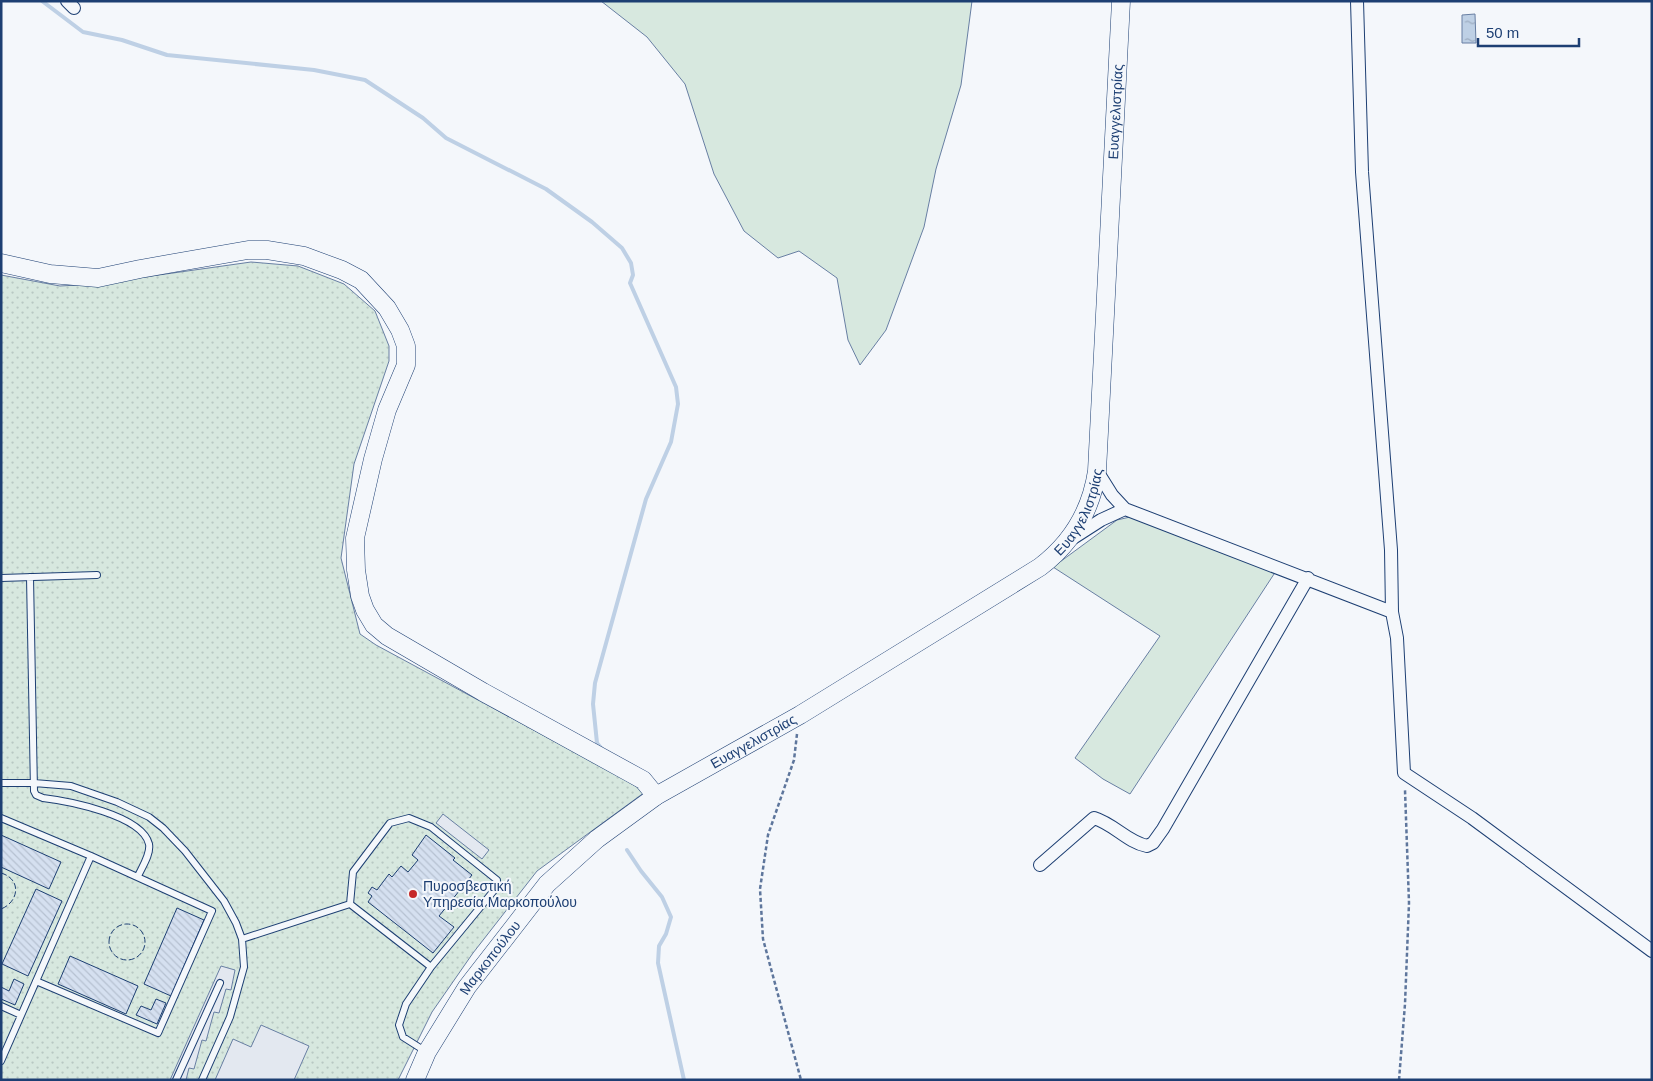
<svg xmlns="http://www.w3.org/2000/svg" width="1653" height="1081" viewBox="0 0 1653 1081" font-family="Arial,sans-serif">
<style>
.grass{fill:#d7e8df;stroke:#687fa3}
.park{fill:url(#park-dots);stroke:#687fa3}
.parking{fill:#e3e8f0;stroke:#687fa3}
.water{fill:url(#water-ripples);stroke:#687fa3}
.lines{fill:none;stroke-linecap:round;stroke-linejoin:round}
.stream{stroke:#bed0e5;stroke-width:4}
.building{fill:url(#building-back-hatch);stroke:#1d3f73}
.lane-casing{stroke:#1d3f73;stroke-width:8}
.street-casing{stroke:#1d3f73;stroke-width:14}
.secondary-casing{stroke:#1d3f73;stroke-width:19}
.path{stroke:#5e769c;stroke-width:2.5;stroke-dasharray:4 2.5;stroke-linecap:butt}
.lane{stroke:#f4f7fb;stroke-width:6}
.street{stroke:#f4f7fb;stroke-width:12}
.secondary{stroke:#f4f7fb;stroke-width:18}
.fence{stroke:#1d3f73;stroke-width:1;stroke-dasharray:6 2.5;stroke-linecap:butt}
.poi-dot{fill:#c62828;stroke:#f4f7fb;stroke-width:2}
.labels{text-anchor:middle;stroke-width:4;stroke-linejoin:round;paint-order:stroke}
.street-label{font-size:14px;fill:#1d3f73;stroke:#f4f7fb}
.poi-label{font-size:14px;fill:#1d3f73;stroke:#f4f7fb;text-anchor:start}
</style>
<defs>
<pattern id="park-dots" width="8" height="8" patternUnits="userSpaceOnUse" patternTransform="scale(1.25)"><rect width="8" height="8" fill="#d7e8df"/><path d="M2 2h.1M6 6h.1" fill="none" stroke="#b8c8c3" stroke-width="1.8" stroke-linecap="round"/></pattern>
<pattern id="water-ripples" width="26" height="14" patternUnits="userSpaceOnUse" patternTransform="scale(1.25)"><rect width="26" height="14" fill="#bed0e5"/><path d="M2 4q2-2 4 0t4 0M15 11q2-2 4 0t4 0" fill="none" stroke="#9aaabe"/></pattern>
<pattern id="building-back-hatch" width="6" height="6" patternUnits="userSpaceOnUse" patternTransform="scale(1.25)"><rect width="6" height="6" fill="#d5e0f0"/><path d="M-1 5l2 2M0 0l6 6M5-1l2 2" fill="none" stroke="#b6c1d1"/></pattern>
</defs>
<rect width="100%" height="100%" fill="#f4f7fb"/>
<!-- grass -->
<path class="grass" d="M 601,1 L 972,1 L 961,85 L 936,169 L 924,227 L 886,330 L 860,365 L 848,340 L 837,278 L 799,251 L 778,258 L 744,231 L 714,174 L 685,84 L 647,37 Z
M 1130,517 L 1276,571 L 1130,794 L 1103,779 L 1075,758 L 1160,636 L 1053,567 L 1117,520 Z"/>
<!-- park -->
<path class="park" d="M 251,262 L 298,266 L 344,284 L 375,311 L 389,346 L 389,361 L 354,464 L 341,558 L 360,634 L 376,645 L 617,775 L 645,792 L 537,871 L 473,953 L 432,1012 L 398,1080 L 1,1080 L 1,275 L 60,286 L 95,284 Z"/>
<!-- parking -->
<path class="parking" d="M 443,814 L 489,850 L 482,859 L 436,823 Z
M 221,966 L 235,970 L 231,990 L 226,989 L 219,1013 L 214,1012 L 206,1041 L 202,1040 L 194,1069 L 189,1068 L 186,1080 L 170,1080 Z
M 261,1025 L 309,1046 L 294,1080 L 215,1080 L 233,1039 L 251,1047 Z"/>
<!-- water -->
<path class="water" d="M 1475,14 L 1476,43 L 1462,43 L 1462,15 Z"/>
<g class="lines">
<!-- stream -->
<path class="stream" d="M 42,1 L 83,32 L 122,40 L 167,55 L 314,70 L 365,80 L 423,118 L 446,138 L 546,189 L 592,222 L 622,248 L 631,263 L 633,275 L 630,283 L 676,387 L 678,404 L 671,442 L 646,499 L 595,683 L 593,704 L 597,743 L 602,749
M 627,850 L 641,871 L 662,897 L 671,917 L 666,934 L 659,946 L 658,963 L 684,1080"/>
</g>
<!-- building -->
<path class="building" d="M 1,835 L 61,862 L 49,889 L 1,867 Z
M 426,835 L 455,858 L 453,860 L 472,875 L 439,916 L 454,927 L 433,953 L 368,902 L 372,896 L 368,893 L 372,887 L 377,890 L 389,874 L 392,877 L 401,866 L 408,872 L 418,860 L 412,855 Z
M 36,889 L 62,901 L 28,976 L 2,964 Z
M 177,908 L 204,920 L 171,996 L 144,984 Z
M 70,956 L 138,986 L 126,1014 L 58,984 Z
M 14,979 L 24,984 L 15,1005 L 1,999 L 1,987 L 9,991 Z
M 156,999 L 166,1003 L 157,1024 L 136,1015 L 141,1006 L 151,1010 Z"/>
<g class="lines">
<defs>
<path id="lane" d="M 30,577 L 34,791 L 36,795 L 43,798 C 68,801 142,815 149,844 C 151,854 142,867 138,876
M 1,578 L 97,575
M 1,783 L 34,783 L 71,786 L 117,802 L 149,817 L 163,828 L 185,851 L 224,901 L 236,923 L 242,939 L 244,967 L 230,1017 L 202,1080
M 1,818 L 91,856 L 1,1061
M 242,939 L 350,904 L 353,872 L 390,823 L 409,818 L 431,827 L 497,880 L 496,888 L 431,967 L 350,904
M 36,981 L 158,1033 L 212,911 L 91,856
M 1,1006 L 21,1015
M 425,1051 L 403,1037 L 399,1025 L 406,1004 L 431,967
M 176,1080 L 220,983"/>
<path id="street" d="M 67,1 L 74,8
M 1357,1 L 1362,172 L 1391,550 L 1392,612
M 1125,509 L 1392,612 L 1397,638 L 1404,773 L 1472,818 L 1652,951
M 1073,538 L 1101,520 L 1125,509 L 1112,495 L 1097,471
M 1040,865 L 1094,818 C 1114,824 1127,842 1147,846 L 1153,843 L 1163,829 L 1308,578"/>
<g id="secondary">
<path d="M 1,263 L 50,274 L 98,278 L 140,269 L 248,250 L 267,250 L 304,256 L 342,270 L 361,280 L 387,308 L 400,330 L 406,346 L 406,365 L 387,410 L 373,459 L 355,538 L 356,570 L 360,596 L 365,610 L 374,625 L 387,636 L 483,692 L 643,780 L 656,796"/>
<path id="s1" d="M 415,1080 L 427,1052 L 467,987 L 547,884 L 597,839 L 656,796 L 800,715 L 1040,567 C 1073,542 1091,511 1097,471 L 1121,1"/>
</g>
</defs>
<!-- lane casing -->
<use href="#lane" class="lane-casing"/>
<!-- street casing -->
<use href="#street" class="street-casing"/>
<!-- secondary casing -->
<use href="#secondary" class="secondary-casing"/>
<!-- path -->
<path class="path" d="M 797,734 L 794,760 L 768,835 L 760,889 L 763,939 L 801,1080
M 1399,1080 L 1405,1004 L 1409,903 L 1405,790"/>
<!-- lane -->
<use href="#lane" class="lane"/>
<!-- street -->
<use href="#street" class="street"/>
<!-- secondary -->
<use href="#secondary" class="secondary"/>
<!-- fence -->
<path class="fence" d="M 1,873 C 22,879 19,902 1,909
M109 942a18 18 0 1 1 36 0a18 18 0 1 1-36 0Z"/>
</g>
<!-- markers -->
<circle class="poi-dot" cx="413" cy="894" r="5"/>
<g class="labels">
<!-- street labels -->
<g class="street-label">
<text dy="5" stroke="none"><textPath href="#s1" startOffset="1299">Ευαγγελιστρίας</textPath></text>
<text dy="5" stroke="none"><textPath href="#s1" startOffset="894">Ευαγγελιστρίας</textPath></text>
<text dy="5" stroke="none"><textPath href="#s1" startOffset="489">Ευαγγελιστρίας</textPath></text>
<text dy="5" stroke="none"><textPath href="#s1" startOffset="144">Μαρκοπούλου</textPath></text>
</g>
<!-- poi labels -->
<g class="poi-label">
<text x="423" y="891">Πυροσβεστική<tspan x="423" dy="16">Υπηρεσία Μαρκοπούλου</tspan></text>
</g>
</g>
<!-- border -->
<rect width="1653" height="1081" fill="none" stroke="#1d3f73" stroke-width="5"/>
<!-- scale -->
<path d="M1478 38v8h101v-8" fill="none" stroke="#1d3f73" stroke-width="2.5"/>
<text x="1486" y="38" font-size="15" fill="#1d3f73" stroke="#f4f7fb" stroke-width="4" paint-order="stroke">50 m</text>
</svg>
